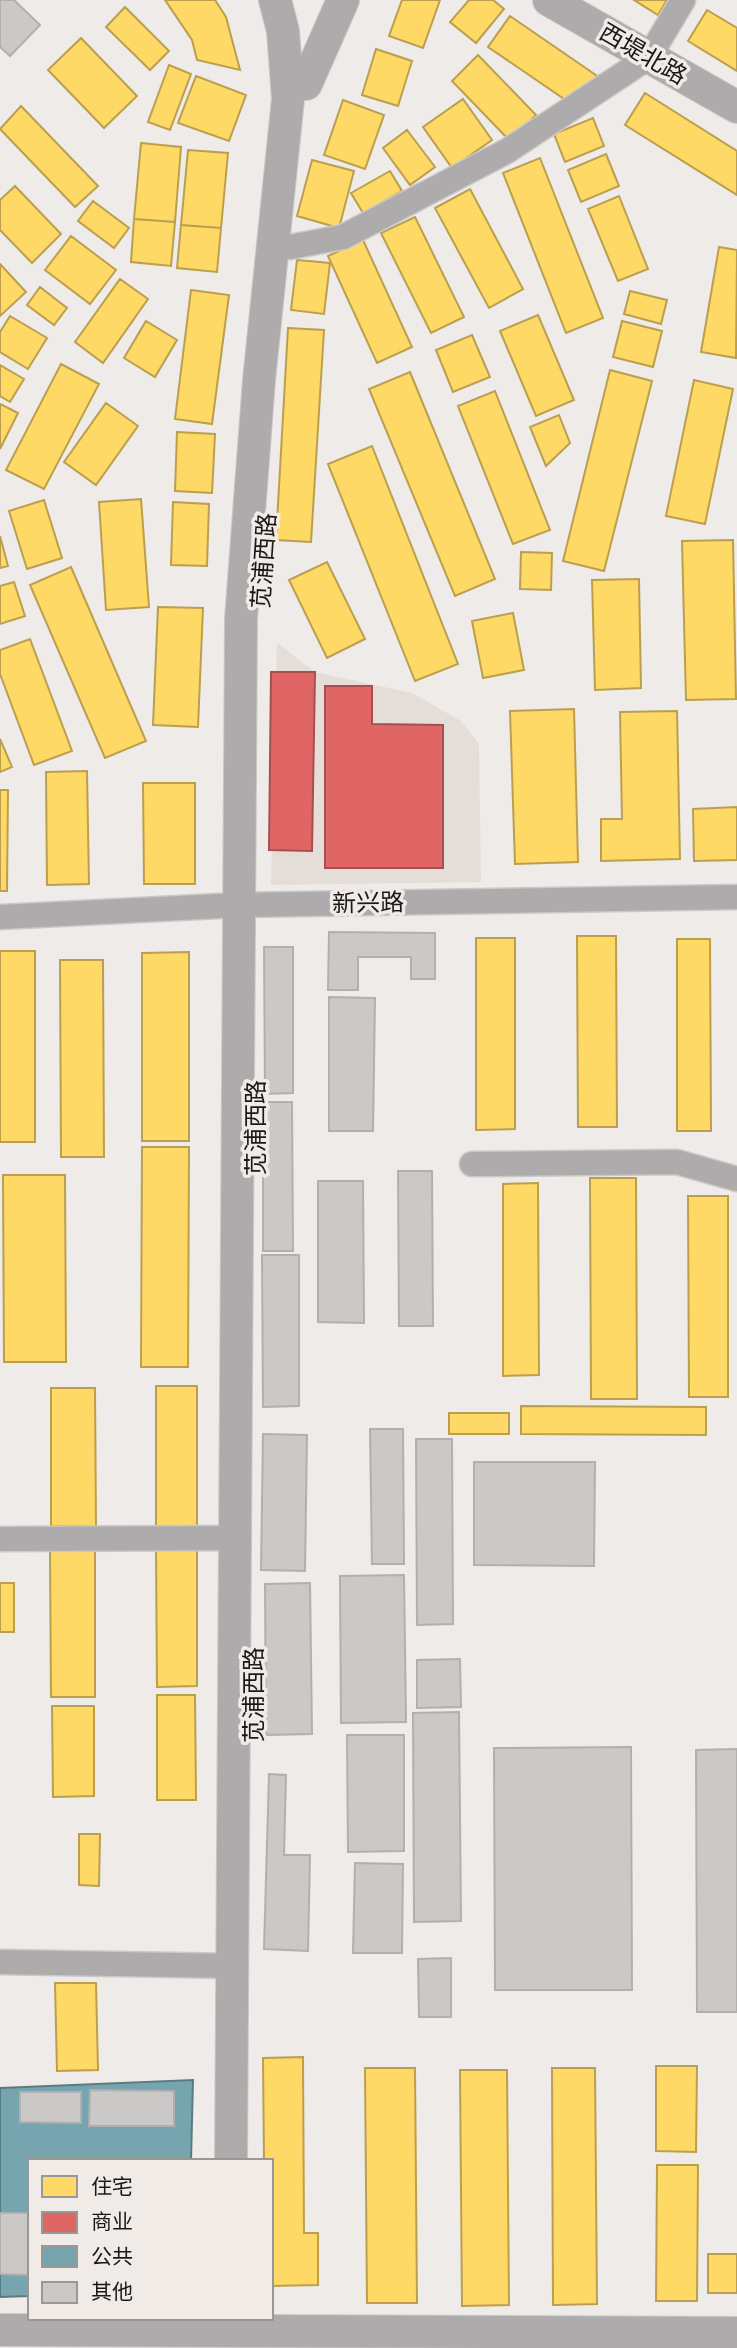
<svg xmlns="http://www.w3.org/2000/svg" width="737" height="2348" viewBox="0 0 737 2348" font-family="'Noto Serif','Noto Sans SC',serif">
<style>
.built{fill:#e5ded8}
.homes{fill:#ffd966;stroke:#bb9f4f;stroke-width:2}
.shops{fill:#e06666;stroke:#a54f4f;stroke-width:2}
.public{fill:#76a5af;stroke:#5b7b82;stroke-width:2}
.building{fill:#cbc9c8;stroke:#b2b0ae;stroke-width:2}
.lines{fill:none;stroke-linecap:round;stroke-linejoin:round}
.minor-casing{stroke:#cbc9c8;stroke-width:27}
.tertiary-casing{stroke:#cbc9c8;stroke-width:34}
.minor{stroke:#adabab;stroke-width:24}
.tertiary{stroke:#adabab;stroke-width:32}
.labels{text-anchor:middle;stroke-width:7;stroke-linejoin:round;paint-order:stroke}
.street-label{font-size:24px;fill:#1b1918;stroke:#f0ebe7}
</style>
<rect width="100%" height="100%" fill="#eeebe9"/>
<!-- built -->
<path class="built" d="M 277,643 L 315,672 L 412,693 L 461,721 L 479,744 L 481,882 L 271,885 Z"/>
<!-- homes -->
<path class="homes" d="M 165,0 L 215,0 L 226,17 L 240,70 L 197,60 L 192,40 Z
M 402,0 L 440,0 L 423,48 L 389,36 Z
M 469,0 L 493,0 L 504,9 L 476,43 L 450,22 Z
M 634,0 L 667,0 L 658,15 Z
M 125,7 L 169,51 L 150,70 L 106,27 Z
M 707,10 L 737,28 L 737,71 L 688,41 Z
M 510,16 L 603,80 L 570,103 L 488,47 Z
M 81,38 L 137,96 L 104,128 L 48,70 Z
M 376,49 L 412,61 L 398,106 L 362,95 Z
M 478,55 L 536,115 L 510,141 L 452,81 Z
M 169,65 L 191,74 L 170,130 L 148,122 Z
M 196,76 L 246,95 L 229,141 L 178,123 Z
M 645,93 L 737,151 L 737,195 L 625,125 Z
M 463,99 L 492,140 L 452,168 L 423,127 Z
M 343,100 L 384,115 L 365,169 L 324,155 Z
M 21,106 L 98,186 L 75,207 L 0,129 Z
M 593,118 L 604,146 L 565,162 L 554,134 Z
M 407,130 L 435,167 L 410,185 L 383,148 Z
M 141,143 L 181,147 L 175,222 L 134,219 Z
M 188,150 L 228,153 L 221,228 L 181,225 Z
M 606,154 L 619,186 L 581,202 L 568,170 Z
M 540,158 L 603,318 L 566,333 L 503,173 Z
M 312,160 L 354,171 L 339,228 L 297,216 Z
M 390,171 L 402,191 L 363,213 L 351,193 Z
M 15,186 L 61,234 L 32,263 L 0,230 L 0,200 Z
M 470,189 L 523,289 L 489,308 L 435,208 Z
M 619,196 L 648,269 L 618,281 L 588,209 Z
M 93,201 L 129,228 L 114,248 L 78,221 Z
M 415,217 L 464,317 L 431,333 L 381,233 Z
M 134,219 L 175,222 L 171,266 L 131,262 Z
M 181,225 L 221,228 L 217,272 L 177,268 Z
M 71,236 L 116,270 L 90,304 L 45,270 Z
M 363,240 L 412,347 L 377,363 L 328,256 Z
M 719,247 L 737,250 L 736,358 L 701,352 Z
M 297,260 L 330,263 L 324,314 L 291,310 Z
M 0,264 L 26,292 L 0,316 Z
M 120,279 L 148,299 L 103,363 L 75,342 Z
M 40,287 L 67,308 L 54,325 L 27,305 Z
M 191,290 L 229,295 L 212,424 L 175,419 Z
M 630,291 L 667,300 L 661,324 L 624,314 Z
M 538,315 L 574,400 L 536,416 L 500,331 Z
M 10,316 L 47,338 L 28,369 L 0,352 L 0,332 Z
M 146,321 L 177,340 L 155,377 L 124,358 Z
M 622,321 L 662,331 L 653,367 L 613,357 Z
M 288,328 L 324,330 L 311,542 L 276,540 Z
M 472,335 L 490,377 L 453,392 L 436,350 Z
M 61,364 L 99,384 L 44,489 L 6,470 Z
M 0,365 L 24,379 L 10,402 L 0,396 Z
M 610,370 L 652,381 L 604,571 L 563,561 Z
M 410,372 L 495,579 L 455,596 L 369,389 Z
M 694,380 L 733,389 L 705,524 L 666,516 Z
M 495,391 L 550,530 L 513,544 L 458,406 Z
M 106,403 L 138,426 L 96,485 L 64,462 Z
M 0,404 L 18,413 L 0,449 Z
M 559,415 L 570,443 L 546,466 L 530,427 Z
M 177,432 L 215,434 L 212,493 L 175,491 Z
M 372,446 L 458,664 L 415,681 L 328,464 Z
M 141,499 L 149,607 L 106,610 L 99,502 Z
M 44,500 L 62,558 L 27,569 L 9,511 Z
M 173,502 L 209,504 L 207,566 L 171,565 Z
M 0,536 L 8,566 L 0,568 Z
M 733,540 L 736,699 L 686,700 L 682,541 Z
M 521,552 L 552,553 L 551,590 L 520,589 Z
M 327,562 L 365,639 L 327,658 L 289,580 Z
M 71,567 L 146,741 L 105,758 L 30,585 Z
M 639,579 L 641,688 L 595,690 L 592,580 Z
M 14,582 L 25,616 L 0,624 L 0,586 Z
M 158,607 L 203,608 L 198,727 L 153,725 Z
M 513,613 L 524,670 L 483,678 L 472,621 Z
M 30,639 L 72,751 L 34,765 L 0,674 L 0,650 Z
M 574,709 L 578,862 L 515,864 L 510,711 Z
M 677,711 L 680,859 L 601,861 L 601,819 L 622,819 L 620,712 Z
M 0,739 L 12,767 L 0,772 Z
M 87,771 L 89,884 L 47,885 L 46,772 Z
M 143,783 L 195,783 L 195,884 L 144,884 Z
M 0,790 L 8,790 L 7,891 L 0,891 Z
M 737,807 L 737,860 L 694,861 L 693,809 Z
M 577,936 L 616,936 L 617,1127 L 578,1127 Z
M 476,938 L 515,938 L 515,1129 L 476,1130 Z
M 677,939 L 710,939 L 711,1131 L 677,1131 Z
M 0,951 L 35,951 L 35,1142 L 0,1142 Z
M 189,952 L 189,1141 L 142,1141 L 142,953 Z
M 60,960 L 103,960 L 104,1157 L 61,1157 Z
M 142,1147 L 189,1147 L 188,1367 L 141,1367 Z
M 3,1175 L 65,1175 L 66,1362 L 4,1362 Z
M 590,1178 L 636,1178 L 637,1399 L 591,1399 Z
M 538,1183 L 539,1375 L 503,1376 L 503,1184 Z
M 688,1196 L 728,1196 L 728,1397 L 689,1397 Z
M 156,1386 L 197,1386 L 197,1528 L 156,1528 Z
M 51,1388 L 95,1388 L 96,1526 L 51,1526 Z
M 521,1406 L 706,1407 L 706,1435 L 521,1434 Z
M 449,1413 L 509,1413 L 509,1434 L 449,1434 Z
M 50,1549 L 95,1549 L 95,1697 L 51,1697 Z
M 156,1549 L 197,1549 L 197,1686 L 157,1687 Z
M 0,1583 L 14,1583 L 14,1632 L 0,1632 Z
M 157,1695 L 195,1695 L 196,1800 L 157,1800 Z
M 52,1706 L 94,1706 L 94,1796 L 53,1797 Z
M 79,1834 L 100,1834 L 99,1886 L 79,1885 Z
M 55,1983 L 96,1983 L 98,2070 L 57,2071 Z
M 303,2057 L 304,2233 L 318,2233 L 318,2285 L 271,2286 L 271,2161 L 264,2161 L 263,2058 Z
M 656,2066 L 697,2066 L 696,2152 L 656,2151 Z
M 365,2068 L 415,2068 L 417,2303 L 367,2303 Z
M 552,2068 L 595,2068 L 597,2304 L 553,2305 Z
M 460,2070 L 507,2070 L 509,2305 L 462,2306 Z
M 657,2165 L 698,2165 L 697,2301 L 656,2301 Z
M 708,2254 L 737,2254 L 737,2293 L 708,2293 Z"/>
<!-- shops -->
<path class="shops" d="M 271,672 L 315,672 L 312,851 L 269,850 Z
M 325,686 L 372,686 L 372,724 L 443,725 L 443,868 L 325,868 Z"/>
<!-- public -->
<path class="public" d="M 193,2080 L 191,2161 L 30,2161 L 30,2296 L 0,2297 L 0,2088 Z"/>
<!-- building -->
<path class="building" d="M 0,0 L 14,0 L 40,25 L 10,56 L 0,47 Z
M 329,932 L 435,933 L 435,979 L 411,979 L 411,957 L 358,957 L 358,990 L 328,990 Z
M 264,947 L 293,947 L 293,1093 L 265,1094 Z
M 329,997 L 375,998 L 373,1131 L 329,1131 Z
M 263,1102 L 292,1102 L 293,1251 L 263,1251 Z
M 398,1171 L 432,1171 L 433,1326 L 399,1326 Z
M 318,1181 L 363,1181 L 364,1323 L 318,1322 Z
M 262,1255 L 299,1255 L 299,1406 L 263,1407 Z
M 370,1429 L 403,1429 L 404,1564 L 372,1564 Z
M 263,1434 L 307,1435 L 305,1571 L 261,1570 Z
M 416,1439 L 452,1439 L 453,1624 L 417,1625 Z
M 474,1462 L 595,1462 L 594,1566 L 474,1565 Z
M 404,1575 L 406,1722 L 341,1723 L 340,1576 Z
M 310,1583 L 312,1734 L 266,1735 L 265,1584 Z
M 460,1659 L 461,1707 L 417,1708 L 417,1660 Z
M 459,1712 L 461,1921 L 414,1922 L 413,1713 Z
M 347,1735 L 404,1735 L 404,1851 L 348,1852 Z
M 631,1747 L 632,1990 L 495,1990 L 494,1748 Z
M 737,1749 L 737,2012 L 697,2012 L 696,1750 Z
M 269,1774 L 286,1775 L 284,1855 L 310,1855 L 308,1951 L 264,1949 Z
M 355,1863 L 403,1864 L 402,1953 L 353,1953 Z
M 451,1958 L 451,2017 L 419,2017 L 418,1959 Z
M 90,2090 L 174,2091 L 174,2126 L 89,2126 Z
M 20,2092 L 81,2092 L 81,2123 L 20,2122 Z
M 0,2213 L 30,2213 L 30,2275 L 0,2274 Z"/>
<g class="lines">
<defs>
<path id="minor" d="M 290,247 L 343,237 L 507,151 L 649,57 L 683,0
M 0,917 L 239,905 L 737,897
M 472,1164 L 677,1162 L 737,1179
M 0,1539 L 236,1538
M 0,1962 L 234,1966"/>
<path id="tertiary" d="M 549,0 L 737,107
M 306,84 L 343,0
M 231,2161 L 241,619 L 259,380 L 288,99 L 283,31 L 275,0
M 0,2330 L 737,2333"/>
</defs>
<!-- minor casing -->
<use href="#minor" class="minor-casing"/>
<!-- tertiary casing -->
<use href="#tertiary" class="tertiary-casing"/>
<!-- minor -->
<use href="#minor" class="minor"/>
<!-- tertiary -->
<use href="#tertiary" class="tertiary"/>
</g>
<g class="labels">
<!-- street labels -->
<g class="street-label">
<text transform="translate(643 54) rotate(30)" y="8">西堤北路</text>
<text transform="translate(264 561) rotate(-86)" y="8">苋浦西路</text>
<text transform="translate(368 903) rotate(-1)" y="8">新兴路</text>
<text transform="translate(256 1128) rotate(-90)" y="8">苋浦西路</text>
<text transform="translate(254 1695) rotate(-90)" y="8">苋浦西路</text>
</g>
</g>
<!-- legend -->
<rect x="28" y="2159" width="245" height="161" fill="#f0ebe7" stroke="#9b9794" stroke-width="2"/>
<rect x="42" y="2176" width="35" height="21" fill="#ffd966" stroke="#9b9794" stroke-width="2"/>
<text x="91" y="2194" font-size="21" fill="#1b1918">住宅</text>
<rect x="42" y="2212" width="35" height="21" fill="#e06666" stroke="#9b9794" stroke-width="2"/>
<text x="91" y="2229" font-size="21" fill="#1b1918">商业</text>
<rect x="42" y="2246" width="35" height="21" fill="#76a5af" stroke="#9b9794" stroke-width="2"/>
<text x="91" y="2264" font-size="21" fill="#1b1918">公共</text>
<rect x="42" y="2282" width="35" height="21" fill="#cbc9c8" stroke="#9b9794" stroke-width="2"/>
<text x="91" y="2299" font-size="21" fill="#1b1918">其他</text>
</svg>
